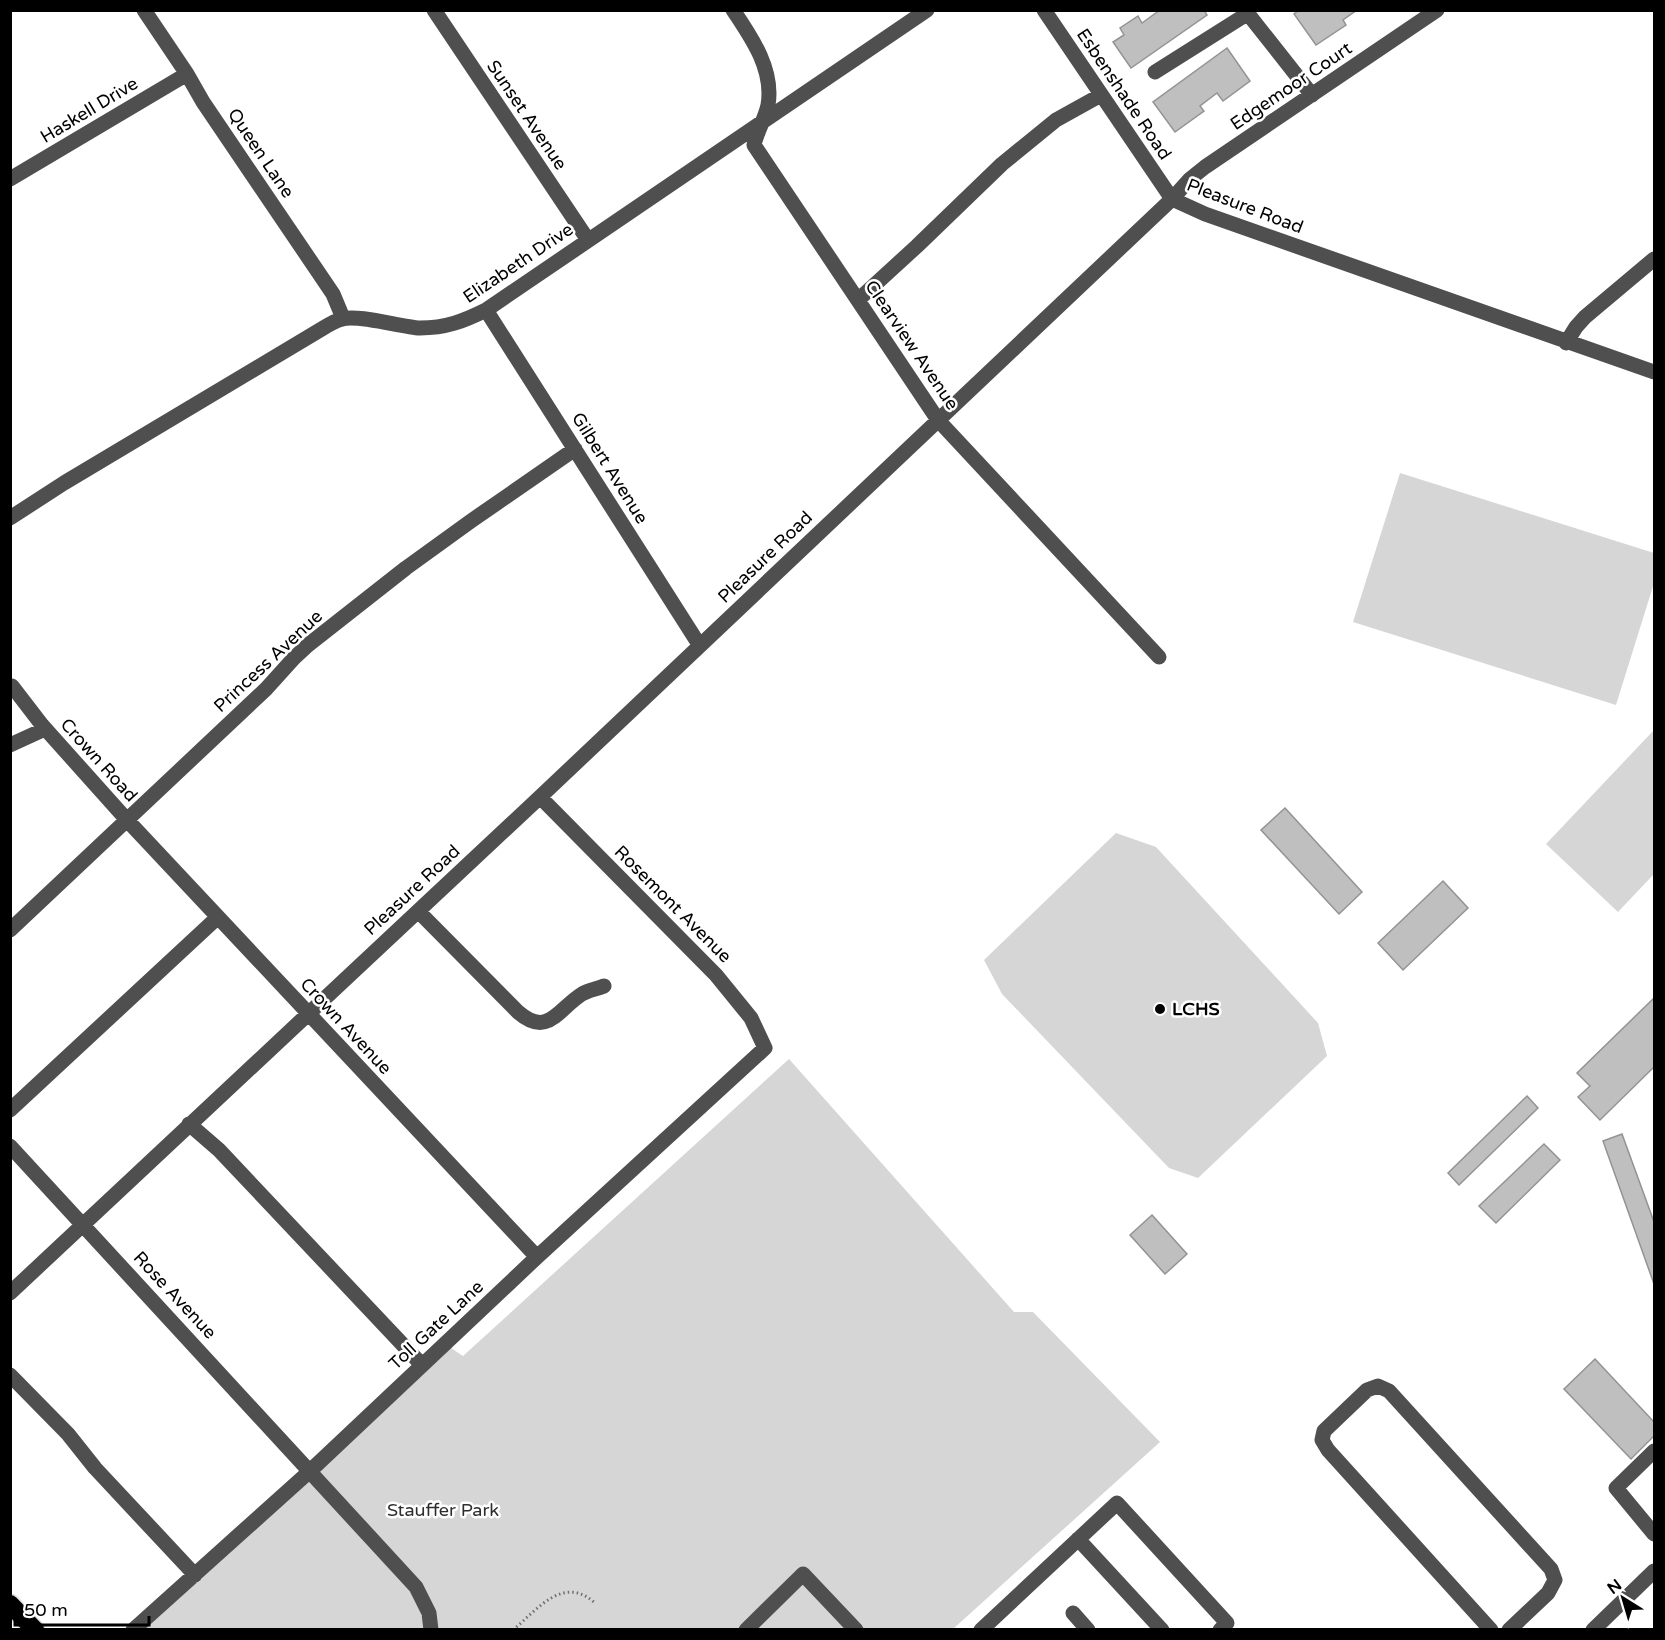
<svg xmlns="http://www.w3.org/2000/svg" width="1665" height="1640" viewBox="0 0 1665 1640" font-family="'Varela Round',sans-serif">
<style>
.green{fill:#d6d6d6}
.building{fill:#bfbfbf;stroke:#939393;stroke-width:1.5}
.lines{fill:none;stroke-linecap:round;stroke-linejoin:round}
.highway-casing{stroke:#dbdbdb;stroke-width:21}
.path{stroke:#717171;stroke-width:3;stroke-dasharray:1.5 3;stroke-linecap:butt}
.minor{stroke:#4f4f4f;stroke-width:15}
.highway{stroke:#000;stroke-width:18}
.poi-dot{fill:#000;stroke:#fff;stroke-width:2}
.labels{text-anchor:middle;stroke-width:5;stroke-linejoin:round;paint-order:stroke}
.street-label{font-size:18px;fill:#000;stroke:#fff}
.poi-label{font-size:18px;font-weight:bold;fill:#000;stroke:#fff;text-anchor:start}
.park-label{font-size:18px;fill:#2d2d2d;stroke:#fff}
</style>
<rect width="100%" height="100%" fill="#fff"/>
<!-- green -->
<path class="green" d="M 1400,473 L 1654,553 L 1654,583 L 1616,705 L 1353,622 Z
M 1654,730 L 1654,874 L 1618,912 L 1546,844 Z
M 1116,833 L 1156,847 L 1318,1023 L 1327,1056 L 1198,1178 L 1169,1168 L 1002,994 L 984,960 Z
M 789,1059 L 1014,1312 L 1033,1312 L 1160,1442 L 953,1629 L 133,1630 L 445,1344 L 463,1356 Z"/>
<!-- building -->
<path class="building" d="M 1160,10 L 1204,10 L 1207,15 L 1131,68 L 1113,42 L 1124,35 L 1120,28 L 1138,16 L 1142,23 Z
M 1299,10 L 1357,10 L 1343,20 L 1346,25 L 1316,45 L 1294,14 Z
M 1227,48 L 1250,81 L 1223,101 L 1217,93 L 1200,106 L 1204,111 L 1175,132 L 1153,102 Z
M 1285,808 L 1362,892 L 1339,914 L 1261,830 Z
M 1443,881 L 1468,908 L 1403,970 L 1378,943 Z
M 1654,998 L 1654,1067 L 1600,1120 L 1578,1097 L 1590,1086 L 1577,1073 Z
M 1527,1096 L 1538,1108 L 1459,1185 L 1448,1173 Z
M 1622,1134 L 1654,1222 L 1654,1284 L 1603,1141 Z
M 1544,1144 L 1560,1160 L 1496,1223 L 1479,1206 Z
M 1152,1215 L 1187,1254 L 1165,1274 L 1130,1235 Z
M 1595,1359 L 1654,1422 L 1654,1436 L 1631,1459 L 1564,1389 Z"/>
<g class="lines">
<defs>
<path id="highway" d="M 10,1604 L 35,1630"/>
</defs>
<!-- highway casing -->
<use href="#highway" class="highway-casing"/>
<!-- path -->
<path class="path" d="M 513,1630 C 537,1610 563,1574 595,1603"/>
<!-- minor -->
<path class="minor" d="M 144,10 L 187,74 L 203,102 L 333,294 L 343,318
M 434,10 L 588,240
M 733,10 C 752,38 774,70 768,105 C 765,119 757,131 754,145 L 938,420 L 1159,657
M 1044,10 L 1172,199
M 1245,10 L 1312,95
M 1155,72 L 1247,14
M 10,179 L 187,74
M 1172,199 L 1205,214 L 1654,372
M 858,300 L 917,246 L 1002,164 L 1056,120 L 1101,95
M 486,310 L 700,646
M 1566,343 L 1576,327 L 1585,317 L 1654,259
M 10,518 L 64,483 L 325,327 C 331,324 336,320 342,319 C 358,314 401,327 420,328 C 446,328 464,321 486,310 L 927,10
M 10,687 L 12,686 L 42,725 L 127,820 L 537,1257
M 10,745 L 45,729
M 418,911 L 518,1012 C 548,1038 558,1009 582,994 C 588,990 597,989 604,986
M 10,930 L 266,689 L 294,658 L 308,645 L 406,568 L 471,521 L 575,449
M 10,1110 L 218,917
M 189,1124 L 219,1150 L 422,1365
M 10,1146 L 416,1587 L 429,1613 L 431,1630
M 10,1293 L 540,797 L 1172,199 L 1190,179 L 1205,167 L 1437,10
M 10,1375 L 68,1434 L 95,1468 L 195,1575
M 1654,1451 L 1616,1488 L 1654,1534
M 1078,1539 L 1162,1630
M 1073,1613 L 1088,1630
M 133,1630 L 310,1471 L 537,1257 L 765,1048 L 751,1018 L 716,975 L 540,797
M 746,1630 L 803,1574 L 856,1630
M 981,1630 L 1117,1503 L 1227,1623 L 1220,1630
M 1491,1630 L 1328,1450 L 1322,1440 L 1324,1431 L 1367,1390 L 1378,1386 L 1389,1391 L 1551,1569 L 1555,1580 L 1548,1593 L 1509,1630
M 1593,1630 L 1654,1571"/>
<!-- highway -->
<use href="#highway" class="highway"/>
</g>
<!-- markers -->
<circle class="poi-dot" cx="1160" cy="1009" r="6"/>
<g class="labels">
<!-- street labels -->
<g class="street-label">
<text transform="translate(1291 86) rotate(-34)" y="6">Edgemoor Court</text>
<text transform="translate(1124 94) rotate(56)" y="6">Esbenshade Road</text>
<text transform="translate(89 110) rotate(-31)" y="6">Haskell Drive</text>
<text transform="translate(527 115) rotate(56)" y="6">Sunset Avenue</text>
<text transform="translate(261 153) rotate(56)" y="6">Queen Lane</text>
<text transform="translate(1245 206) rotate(21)" y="6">Pleasure Road</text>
<text transform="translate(518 263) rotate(-34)" y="6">Elizabeth Drive</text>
<text transform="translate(912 345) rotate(56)" y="6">Clearview Avenue</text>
<text transform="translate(610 468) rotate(58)" y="6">Gilbert Avenue</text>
<text transform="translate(765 557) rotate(-44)" y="6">Pleasure Road</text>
<text transform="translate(268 661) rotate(-43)" y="6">Princess Avenue</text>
<text transform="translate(99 760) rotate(48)" y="6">Crown Road</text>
<text transform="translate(412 890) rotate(-43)" y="6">Pleasure Road</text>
<text transform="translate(673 904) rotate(45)" y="6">Rosemont Avenue</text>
<text transform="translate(346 1026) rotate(47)" y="6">Crown Avenue</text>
<text transform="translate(175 1295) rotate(47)" y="6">Rose Avenue</text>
<text transform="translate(436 1325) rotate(-43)" y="6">Toll Gate Lane</text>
</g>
<!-- poi labels -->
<g class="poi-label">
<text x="1172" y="1015">LCHS</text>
</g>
<!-- park labels -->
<g class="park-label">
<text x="443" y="1516">Stauffer Park</text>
</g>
</g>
<!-- border -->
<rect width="1665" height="1640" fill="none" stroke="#000000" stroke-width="24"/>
<!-- north arrow -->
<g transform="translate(1623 1598) rotate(323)" stroke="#ffffff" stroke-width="4.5" paint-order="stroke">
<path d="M0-4.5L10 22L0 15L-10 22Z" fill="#000000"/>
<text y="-9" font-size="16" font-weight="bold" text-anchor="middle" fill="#000000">N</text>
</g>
<!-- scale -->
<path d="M15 1616v9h134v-9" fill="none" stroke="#000000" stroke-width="3"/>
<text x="24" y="1616" font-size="18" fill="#000000" stroke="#ffffff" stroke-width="4.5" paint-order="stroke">50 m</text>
</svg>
